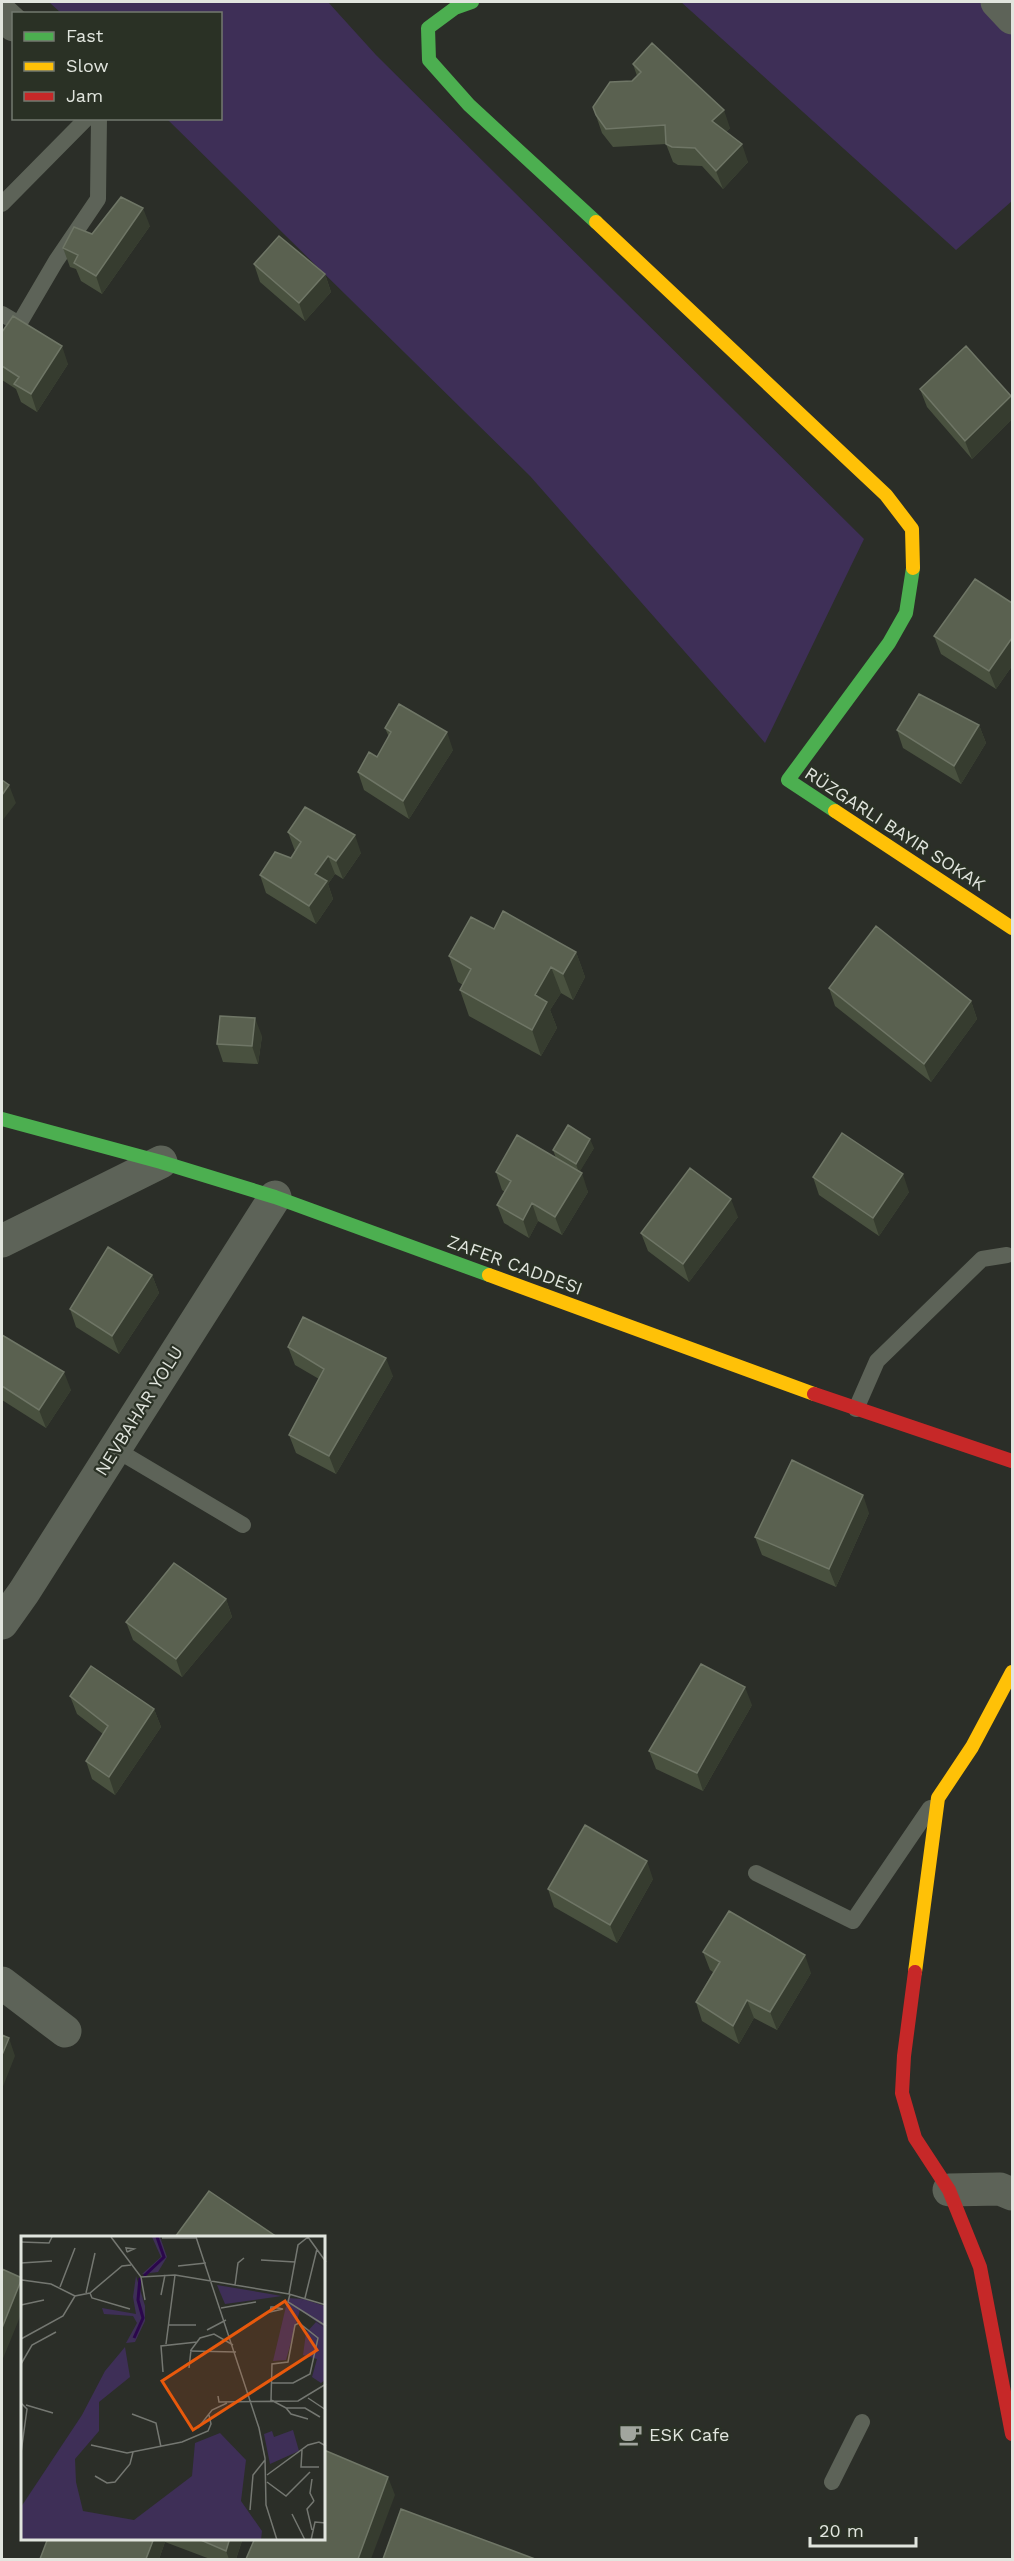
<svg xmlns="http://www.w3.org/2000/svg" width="1014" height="2561" viewBox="0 0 1014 2561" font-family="'Work Sans',sans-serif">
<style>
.green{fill:#3e2f57}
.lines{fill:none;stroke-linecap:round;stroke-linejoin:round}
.lane{stroke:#5d6358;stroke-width:16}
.street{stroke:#5d6358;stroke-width:33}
.fast{stroke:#4caf50;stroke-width:14}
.slow{stroke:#ffc107;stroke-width:14}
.jam{stroke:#c62828;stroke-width:14}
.wall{fill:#49513f}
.shaded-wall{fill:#363c2f}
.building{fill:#5a6150;stroke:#6f7666;stroke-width:1.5}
.labels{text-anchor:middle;stroke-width:4.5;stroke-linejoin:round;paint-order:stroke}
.street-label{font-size:18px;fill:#e1e5de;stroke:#2a3125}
.poi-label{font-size:18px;fill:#e1e5de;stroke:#2a3125;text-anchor:start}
.inset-river{fill:none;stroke:#2b074c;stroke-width:3}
.inset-road{fill:none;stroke:#747771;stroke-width:1.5}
.view{fill:#e8590c;fill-opacity:0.15;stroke:#e8590c;stroke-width:3}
.inset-edge{fill:none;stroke:#e1e5de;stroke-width:3}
</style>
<rect width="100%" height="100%" fill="#2b2e28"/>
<!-- green -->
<path class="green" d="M 49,2 L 328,2 L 376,55 L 864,539 L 765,743 L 530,476 L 167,119 L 220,118 L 220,14 L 61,13 Z
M 681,2 L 1012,2 L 1012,201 L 956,250 Z"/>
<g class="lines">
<!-- lane -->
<path class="lane" d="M 2,204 L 87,118
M 2,314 L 19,324 L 56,261 L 98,199 L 99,118
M 856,1409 L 877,1361 L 982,1259 L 1007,1255
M 115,1449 L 243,1525
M 756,1873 L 853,1921 L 930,1808
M 832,2482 L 862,2422"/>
<!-- street -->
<path class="street" d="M 997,2 L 1012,18
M 2,14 L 14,25
M 2,1241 L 161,1162
M 2,1623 L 24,1592 L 275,1197
M 2,1983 L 65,2031
M 949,2190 L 1000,2189 L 1012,2194"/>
<!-- fast -->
<path class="fast" d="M 472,2 L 455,8 L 428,28 L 429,60 L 469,105 L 596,222
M 835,811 L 788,780 L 889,643 L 906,613 L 913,568
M 2,1119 L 161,1162 L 275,1197 L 489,1275"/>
<!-- slow -->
<path class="slow" d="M 596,222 L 886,495 L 912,529 L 913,568
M 835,811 L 1012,928
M 489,1275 L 814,1394
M 915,1972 L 938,1798 L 972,1747 L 1012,1672"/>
<!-- jam -->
<path class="jam" d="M 814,1394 L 1012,1461
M 915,1972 L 904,2056 L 902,2093 L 915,2138 L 949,2190 L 980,2267 L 1012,2434"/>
</g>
<!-- wall -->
<path class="wall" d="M 633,64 L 730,128 L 726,132 L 748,162 L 723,189 L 702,166 L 678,165 L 673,162 L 666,144 L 613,147 L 602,133 L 593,107 L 632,81 L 637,76 Z
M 150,226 L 102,294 L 81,281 L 76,269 L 70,267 L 63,248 L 92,234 Z
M 254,264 L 325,274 L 331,292 L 305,321 L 260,282 Z
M 2,332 L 68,364 L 37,412 L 21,402 L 16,389 L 2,380 Z
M 920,389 L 1012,401 L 1012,419 L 972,459 L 927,407 Z
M 1012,603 L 1012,666 L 996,689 L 941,654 L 934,636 Z
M 979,725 L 986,743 L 961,784 L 903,748 L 897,730 Z
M 385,728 L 453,750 L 409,819 L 364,790 L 358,772 L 377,757 L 389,737 Z
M 288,832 L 361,853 L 343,879 L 335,874 L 328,884 L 333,899 L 316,924 L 266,893 L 260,875 L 291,858 L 295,851 Z
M 494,929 L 576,952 L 585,977 L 573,1000 L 561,993 L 550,1010 L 557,1028 L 541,1056 L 469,1016 L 460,990 L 463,985 L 458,982 L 449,956 Z
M 829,988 L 971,1001 L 977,1019 L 931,1082 L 835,1006 Z
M 262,1036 L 258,1064 L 223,1062 L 217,1044 Z
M 594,1148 L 579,1172 L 588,1192 L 562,1235 L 538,1221 L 529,1238 L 504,1223 L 497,1205 L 505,1192 L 502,1190 L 496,1172 L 556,1158 L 553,1150 Z
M 813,1177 L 909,1192 L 879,1236 L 819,1195 Z
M 738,1217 L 689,1282 L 648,1251 L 641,1233 Z
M 152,1275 L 159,1293 L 119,1354 L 76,1327 L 70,1309 Z
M 2,1335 L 71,1390 L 46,1428 L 2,1400 Z
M 288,1347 L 393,1376 L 336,1474 L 296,1453 L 289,1435 L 319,1379 L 295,1365 Z
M 869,1513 L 836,1587 L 762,1555 L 755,1537 Z
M 226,1599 L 232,1617 L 182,1677 L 133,1640 L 126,1622 Z
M 70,1696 L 154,1709 L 161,1727 L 115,1795 L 92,1779 L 86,1761 L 103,1734 L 77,1714 Z
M 752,1705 L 703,1791 L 656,1769 L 649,1751 Z
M 653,1879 L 617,1943 L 554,1907 L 548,1889 Z
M 703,1952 L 811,1973 L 777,2030 L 754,2018 L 739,2044 L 702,2021 L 696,2002 L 713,1972 L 710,1970 Z
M 48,2538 L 243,2538 L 236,2559 L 210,2559 L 165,2542 L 159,2559 L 40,2559 Z"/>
<!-- shaded-wall -->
<path class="shaded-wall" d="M 724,110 L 730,128 L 719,139 L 712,121 Z
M 742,144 L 748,162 L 723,189 L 716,171 Z
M 143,208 L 150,226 L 102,294 L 96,276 Z
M 325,274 L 331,292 L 305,321 L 299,303 Z
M 62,346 L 68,364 L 37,412 L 31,394 Z
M 1011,396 L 1012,401 L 1012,419 L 972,459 L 965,441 Z
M 1012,638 L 1012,666 L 996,689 L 989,671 Z
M 979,725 L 986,743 L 961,784 L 954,766 Z
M 447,732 L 453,750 L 409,819 L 403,801 Z
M 9,785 L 16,803 L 2,821 L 2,795 Z
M 355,835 L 361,853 L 343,879 L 336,861 Z
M 328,856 L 335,874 L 328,884 L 333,899 L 316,924 L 309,906 L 315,874 Z
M 576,952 L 585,977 L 573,1000 L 563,974 Z
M 551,967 L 561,993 L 550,1010 L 557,1028 L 541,1056 L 532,1030 L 535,995 Z
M 971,1001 L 977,1019 L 931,1082 L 924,1064 Z
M 255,1018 L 262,1036 L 258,1064 L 252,1046 Z
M 590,1139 L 594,1148 L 579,1173 L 576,1164 Z
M 582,1173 L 588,1192 L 562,1235 L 555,1217 Z
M 903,1174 L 909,1192 L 879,1236 L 873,1218 Z
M 731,1199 L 738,1217 L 689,1282 L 683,1264 Z
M 532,1203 L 538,1221 L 529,1238 L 523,1220 Z
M 152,1275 L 159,1293 L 119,1354 L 112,1336 Z
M 386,1358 L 393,1376 L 336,1474 L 329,1456 Z
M 64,1372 L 71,1390 L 46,1428 L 39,1410 Z
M 863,1495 L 869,1513 L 836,1587 L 829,1569 Z
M 226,1599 L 232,1617 L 182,1677 L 176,1659 Z
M 745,1687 L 752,1705 L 703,1791 L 697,1773 Z
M 154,1709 L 161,1727 L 115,1795 L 109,1777 Z
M 647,1861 L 653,1879 L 617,1943 L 610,1925 Z
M 805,1955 L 811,1973 L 777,2030 L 770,2012 Z
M 747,2000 L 754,2018 L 739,2044 L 733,2026 Z
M 9,2038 L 15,2056 L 2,2089 L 2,2055 Z
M 22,2279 L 22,2312 L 2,2361 L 2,2328 Z
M 388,2477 L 395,2495 L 371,2559 L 358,2559 Z
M 154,2538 L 164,2538 L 165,2542 L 159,2559 L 146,2559 Z
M 230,2538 L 243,2538 L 236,2559 L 229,2559 L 226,2551 Z"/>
<!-- building -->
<path class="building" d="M 652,43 L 724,110 L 712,121 L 742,144 L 716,171 L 695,148 L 672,147 L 666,144 L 665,125 L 606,129 L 596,115 L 593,107 L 610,82 L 632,81 L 641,72 L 633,64 Z
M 121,197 L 143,208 L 96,276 L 74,263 L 78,255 L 63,248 L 74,227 L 92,234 Z
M 279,236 L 325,274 L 299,303 L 254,264 Z
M 13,316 L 62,346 L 31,394 L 14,384 L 19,377 L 2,366 L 2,332 Z
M 966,346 L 1011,396 L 965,441 L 920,389 Z
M 975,579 L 1012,603 L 1012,638 L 989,671 L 934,636 Z
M 919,694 L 979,725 L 954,766 L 897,730 Z
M 399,704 L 447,732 L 403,801 L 358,772 L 369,752 L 377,757 L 391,732 L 385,728 Z
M 2,780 L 9,785 L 2,795 Z
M 305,807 L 355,835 L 336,861 L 328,856 L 315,874 L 327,881 L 309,906 L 260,875 L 275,852 L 291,858 L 301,842 L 288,832 Z
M 503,911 L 576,952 L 563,974 L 551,967 L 535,995 L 547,1002 L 532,1030 L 460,990 L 471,969 L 449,956 L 471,917 L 494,929 Z
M 876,926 L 971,1001 L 924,1064 L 829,988 Z
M 220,1016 L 255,1018 L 252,1046 L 217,1044 Z
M 568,1125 L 590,1139 L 576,1164 L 553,1150 Z
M 842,1133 L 903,1174 L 873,1218 L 813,1177 Z
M 517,1135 L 582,1173 L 555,1217 L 532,1203 L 523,1220 L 497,1205 L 511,1181 L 496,1172 Z
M 690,1168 L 731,1199 L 683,1264 L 641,1233 Z
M 108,1247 L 152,1275 L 112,1336 L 70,1309 Z
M 303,1317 L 386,1358 L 329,1456 L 289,1435 L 324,1369 L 288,1347 Z
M 2,1335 L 64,1372 L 39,1410 L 2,1386 Z
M 792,1460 L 863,1495 L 829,1569 L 755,1537 Z
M 174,1563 L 226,1599 L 176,1659 L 126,1622 Z
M 701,1664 L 745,1687 L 697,1773 L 649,1751 Z
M 91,1666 L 154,1709 L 109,1777 L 86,1761 L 108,1726 L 70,1696 Z
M 585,1825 L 647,1861 L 610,1925 L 548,1889 Z
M 729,1911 L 805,1955 L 770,2012 L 747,2000 L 733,2026 L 696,2002 L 720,1962 L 703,1952 Z
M 2,2035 L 9,2038 L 2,2055 Z
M 209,2191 L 277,2237 L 175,2237 Z
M 2,2269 L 22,2278 L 2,2328 Z
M 324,2450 L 388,2477 L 358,2559 L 246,2559 L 255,2538 L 324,2538 Z
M 401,2509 L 535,2559 L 383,2559 Z
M 48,2538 L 154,2538 L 146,2559 L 40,2559 Z
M 196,2538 L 230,2538 L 226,2551 Z"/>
<!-- icons -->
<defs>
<symbol id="cafe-bare" viewBox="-9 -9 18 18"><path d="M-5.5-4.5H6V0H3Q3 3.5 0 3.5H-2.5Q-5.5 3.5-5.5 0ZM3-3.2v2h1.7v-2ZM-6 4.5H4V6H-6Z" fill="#a1a59e" stroke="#2a3125" stroke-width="2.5" paint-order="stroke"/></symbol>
</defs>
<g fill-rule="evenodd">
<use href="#cafe-bare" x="614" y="2418" width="33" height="33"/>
</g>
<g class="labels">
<!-- street labels -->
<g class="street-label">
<text transform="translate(895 829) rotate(33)" y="6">RÜZGARLI BAYIR SOKAK</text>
<text transform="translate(515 1265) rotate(20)" y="6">ZAFER CADDESI</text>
<text transform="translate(139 1411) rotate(-58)" y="6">NEVBAHAR YOLU</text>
</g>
<!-- poi labels -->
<g class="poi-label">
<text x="649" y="2441">ESK Cafe</text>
</g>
</g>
<!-- overview -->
<g transform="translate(21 2236)">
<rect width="304" height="304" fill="#2b2e28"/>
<path d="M 196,49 L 261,60 L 204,68 ZM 267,62 L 282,63 L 265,124 L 252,125 ZM 295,86 L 304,92 L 304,144 L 300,147 L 291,141 L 296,123 L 282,119 L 285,97 ZM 272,194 L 278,215 L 249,228 L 243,198 L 251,195 L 253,201 Z" fill="#3e2f57"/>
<path d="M 131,1 L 139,1 L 146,21 L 137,36 L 121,38 L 140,21 ZM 115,40 L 124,70 L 124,85 L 114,106 L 105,107 L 116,87 L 112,80 L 83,78 L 81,72 L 115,78 L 112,61 ZM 104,111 L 109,141 L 78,166 L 78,195 L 54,223 L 55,246 L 62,275 L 113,284 L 171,240 L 174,207 L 199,197 L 225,224 L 220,265 L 241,295 L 240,304 L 0,304 L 0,271 L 61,179 L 84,135 Z" fill="#3e2f57"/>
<path d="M 282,63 L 304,70 L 304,92 L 277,72 Z" fill="#3e2f57"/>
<path class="inset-river" d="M 123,40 L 143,21 L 136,1M 113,102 L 122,82 L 117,64 L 119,42"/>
<path class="inset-road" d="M 90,1 L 120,41 L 154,39 L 268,58 L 305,69M 175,1 L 238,192 L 244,222 L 245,269 L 256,304M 287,1 L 305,26M 141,2 L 176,2M 0,6 L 28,7 L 31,1M 106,16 L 105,12 L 113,13 L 106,16M 240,24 L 274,26M 0,27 L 31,25M 157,30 L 185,27M 0,36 L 0,63M 120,41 L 124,64M 1,44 L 30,48 L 54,60M 214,49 L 217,27 L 223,22M 39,51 L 54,12M 65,57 L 74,17M 69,57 L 71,62 L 109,73M 268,58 L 277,9 L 287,1M 269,58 L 267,66 L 305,90M 140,59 L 144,39M 284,62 L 296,13M 0,69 L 23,64M 250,71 L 252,71 L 262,73 L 249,76 ZM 200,72 L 235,66M 148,89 L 175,89M 186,94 L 205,84M 0,103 L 42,80 L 54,60 L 69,57 L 101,30 L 110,29M 145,108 L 154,39M 169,115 L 215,116M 0,128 L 11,109 L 35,96M 168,132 L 170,114 L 179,102 L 193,98 L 212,109M 142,136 L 140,110 L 176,106M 251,147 L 272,147 L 289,138 L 297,102 L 278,87 L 274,89 L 267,126 L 251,128 L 250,164 L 265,172 L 284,172 L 299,181M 197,160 L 198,166 L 277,165 L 305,148M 287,162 L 305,174M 0,167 L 6,173 L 0,217M 5,169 L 32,177M 265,172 L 270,178 L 287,183M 111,178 L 135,187 L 140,211M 177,192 L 191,174 L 206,167M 70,209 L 106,217 L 161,206 L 187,195 L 190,188 L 188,179M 281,214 L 280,231 L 298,231M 246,239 L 287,209 L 298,206 L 305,210M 74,240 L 86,247 L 94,246 L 109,228 L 112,216M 291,243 L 289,257 L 293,265M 246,246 L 265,260 L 289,236M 229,274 L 232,239 L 244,224M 271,278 L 284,304M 291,294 L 286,273 L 293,265M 290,304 L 294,286 L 305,287"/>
<path class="view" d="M 264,65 L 296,114 L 172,194 L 141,145 Z"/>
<rect width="304" height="304" class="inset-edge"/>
</g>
<!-- border -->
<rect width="1014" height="2561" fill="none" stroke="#e1e5de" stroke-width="6"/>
<!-- legend -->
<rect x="12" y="12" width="210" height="108" fill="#2a3125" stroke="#73796f" stroke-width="1.5"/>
<rect x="24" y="32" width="30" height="9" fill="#4caf50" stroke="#73796f" stroke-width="1.5"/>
<text x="66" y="42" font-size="18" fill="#e1e5de">Fast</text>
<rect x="24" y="62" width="30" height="9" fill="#ffc107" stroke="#73796f" stroke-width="1.5"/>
<text x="66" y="72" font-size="18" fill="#e1e5de">Slow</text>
<rect x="24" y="92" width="30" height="9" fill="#c62828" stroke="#73796f" stroke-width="1.5"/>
<text x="66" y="102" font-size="18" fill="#e1e5de">Jam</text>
<!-- scale -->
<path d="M810 2537v9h106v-9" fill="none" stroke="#e1e5de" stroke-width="3"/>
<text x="819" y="2537" font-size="18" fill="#e1e5de" stroke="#2a3125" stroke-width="4.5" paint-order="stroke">20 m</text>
</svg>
